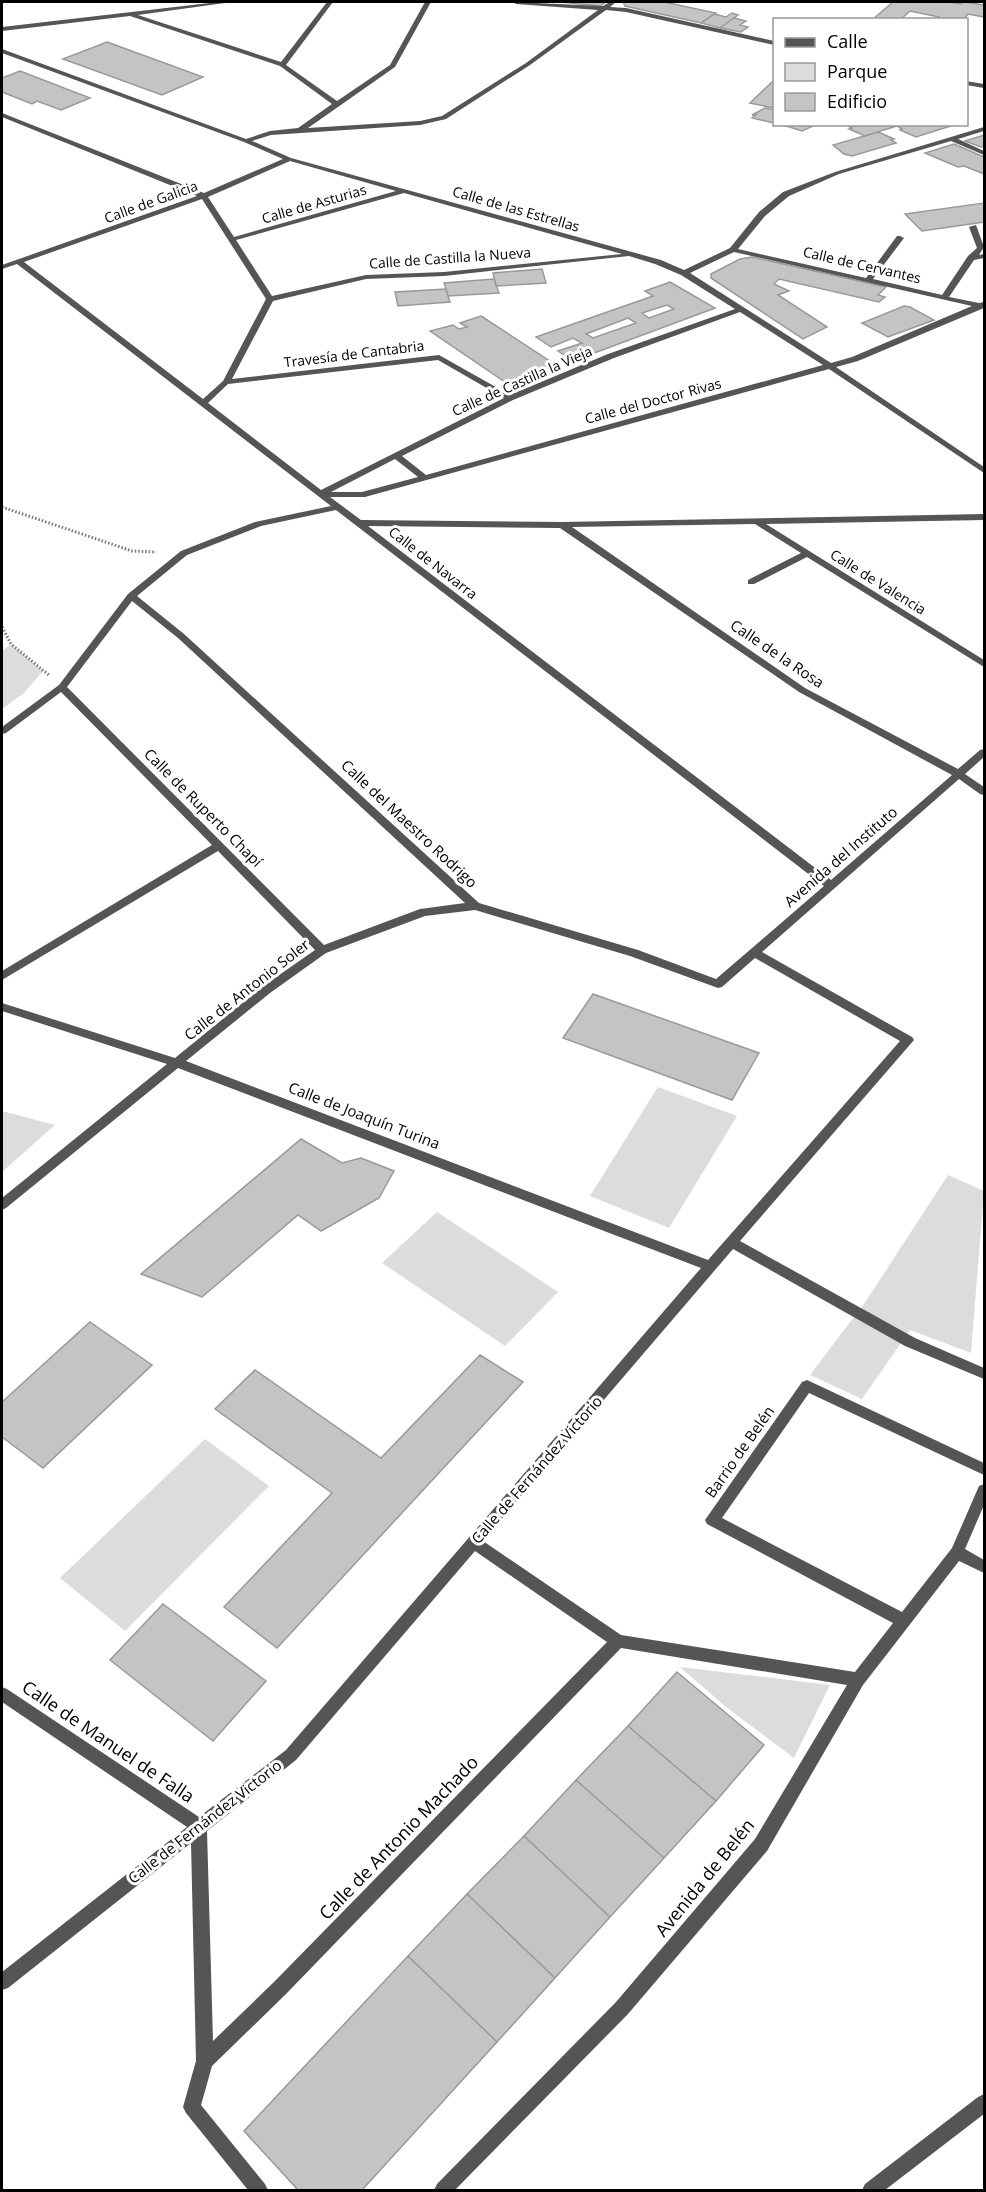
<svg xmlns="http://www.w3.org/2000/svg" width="986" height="2192" viewBox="0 0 986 2192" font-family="'Open Sans',sans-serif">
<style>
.green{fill:#dcdcdc}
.building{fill:#c4c4c4;stroke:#999;stroke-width:1.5;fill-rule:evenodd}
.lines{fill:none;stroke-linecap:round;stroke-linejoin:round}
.path{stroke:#777;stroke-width:3;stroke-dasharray:1.5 2;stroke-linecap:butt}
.minor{fill:#555;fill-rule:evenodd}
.labels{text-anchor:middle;stroke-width:6;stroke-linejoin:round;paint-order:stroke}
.far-street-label{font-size:14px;fill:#000;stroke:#fff}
.street-label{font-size:15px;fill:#000;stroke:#fff}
.near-street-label{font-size:18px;fill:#000;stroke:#fff}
</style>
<rect width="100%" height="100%" fill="#fff"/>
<!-- green -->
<path class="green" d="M 11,644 L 43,671 L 24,693 L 2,709 L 2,651 Z
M 658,1087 L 737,1116 L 669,1228 L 590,1196 Z
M 2,1111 L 55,1125 L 2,1172 Z
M 948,1175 L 984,1191 L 971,1353 L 910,1330 L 862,1399 L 810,1375 L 866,1301 Z
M 437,1212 L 558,1292 L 505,1346 L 382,1263 Z
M 205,1439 L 269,1486 L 125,1631 L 60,1578 Z
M 680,1667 L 830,1685 L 794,1758 L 726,1707 Z"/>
<!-- building -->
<path class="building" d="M 561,2 L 606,2 L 600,6 Z
M 623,2 L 664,2 L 716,13 L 701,23 L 625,6 Z
M 893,2 L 949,2 L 961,4 L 964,2 L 984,5 L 984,17 L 968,14 L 963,20 L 937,20 L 939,17 L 910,11 L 900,20 L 872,20 Z
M 732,13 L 738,15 L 720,28 L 701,23 L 714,14 L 726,17 Z
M 734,18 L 746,21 L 740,25 L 748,27 L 741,32 L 720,28 Z
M 107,42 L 203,77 L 162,95 L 63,59 Z
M 20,71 L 90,98 L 61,110 L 37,101 L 32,104 L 2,92 L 2,78 Z
M 774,80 L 774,108 L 750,103 Z
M 765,108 L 774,110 L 774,123 L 752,118 L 756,115 L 752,115 Z
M 780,124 L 814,124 L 815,125 L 802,131 Z
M 903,124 L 865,136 L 849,129 L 852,128 L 846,125 Z
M 903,124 L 957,124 L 916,137 L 900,130 L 902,129 L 897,126 Z
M 878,132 L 894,139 L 891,140 L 896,143 L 852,156 L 844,154 L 833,145 Z
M 984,135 L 984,146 L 981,147 L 965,141 Z
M 954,144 L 984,157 L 984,174 L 964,166 L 958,167 L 925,153 Z
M 984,203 L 984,222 L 922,231 L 905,214 Z
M 752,257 L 886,287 L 878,295 L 885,297 L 879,302 L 779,279 L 774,284 L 789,291 L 778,295 L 827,327 L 803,339 L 711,278 L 711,274 L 740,259 Z
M 542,269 L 546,283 L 496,286 L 493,273 Z
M 494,279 L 499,293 L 448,296 L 444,283 Z
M 670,282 L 715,308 L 573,361 L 558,351 L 582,343 L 573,338 L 551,347 L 536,337 L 653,296 L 645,291 ZM 667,305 L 674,309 L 649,318 L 642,313 ZM 628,318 L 636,323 L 593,338 L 586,334 Z
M 446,289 L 450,302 L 398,306 L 395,292 Z
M 904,306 L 910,307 L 934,320 L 888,337 L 862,323 Z
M 481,316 L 559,367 L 511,386 L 430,331 L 453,325 L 459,329 L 467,327 L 460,323 Z
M 593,994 L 759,1053 L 732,1100 L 563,1038 Z
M 301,1139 L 342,1163 L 361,1158 L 394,1171 L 379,1198 L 321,1231 L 298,1215 L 202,1297 L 141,1274 Z
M 90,1322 L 152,1365 L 43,1468 L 2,1437 L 2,1402 Z
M 480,1355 L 523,1382 L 277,1648 L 224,1607 L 332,1493 L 215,1409 L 255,1370 L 381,1458 Z
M 163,1604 L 266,1681 L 213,1741 L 110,1660 Z
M 677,1672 L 764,1745 L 716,1801 L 628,1726 Z
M 628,1726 L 716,1801 L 664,1858 L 576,1780 Z
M 576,1780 L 664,1858 L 610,1917 L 524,1836 Z
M 524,1836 L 610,1917 L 555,1978 L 467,1894 Z
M 467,1894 L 555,1978 L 497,2042 L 408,1956 Z
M 408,1956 L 497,2042 L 362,2190 L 298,2190 L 244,2131 Z"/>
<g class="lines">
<!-- path -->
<path class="path" d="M 2,507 L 132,551 L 156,552
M 2,627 L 11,644 L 50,676"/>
<!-- minor -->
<path class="minor" d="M 218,2 L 232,2 L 138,15 L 281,62 L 327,2 L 333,2 L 286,65 L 337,101 L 390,65 L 425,2 L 431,2 L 395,67 L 308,128 L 420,121 L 442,116 L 526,63 L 598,10 L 516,4 L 513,2 L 603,6 L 610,2 L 616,2 L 610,7 L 626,8 L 774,41 L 774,45 L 626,12 L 606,10 L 530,65 L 446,119 L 420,125 L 271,135 L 252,141 L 291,158 L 661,260 L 684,270 L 730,248 L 759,212 L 783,192 L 835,172 L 984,127 L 984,131 L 958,139 L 984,151 L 984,155 L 951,141 L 839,174 L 789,196 L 765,216 L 738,249 L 866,278 L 897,236 L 900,236 L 904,238 L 873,279 L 942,295 L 968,256 L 977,248 L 969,227 L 976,225 L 984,247 L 979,255 L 984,254 L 984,258 L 974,260 L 949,297 L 979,303 L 984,302 L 984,308 L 858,361 L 836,367 L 984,467 L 984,473 L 829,369 L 365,497 L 330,497 L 361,520 L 562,522 L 984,514 L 984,520 L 766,524 L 984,660 L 984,667 L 807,557 L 754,584 L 748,584 L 748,580 L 801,553 L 755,524 L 572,527 L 805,688 L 958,769 L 980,750 L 984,749 L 984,757 L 965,774 L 984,787 L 984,795 L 980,794 L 959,779 L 762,952 L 912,1037 L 914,1040 L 740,1241 L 915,1338 L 984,1368 L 984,1379 L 905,1346 L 733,1249 L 483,1541 L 621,1635 L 855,1672 L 893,1623 L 707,1524 L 705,1520 L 802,1382 L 807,1380 L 984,1463 L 984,1475 L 809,1393 L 722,1518 L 902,1612 L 952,1548 L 979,1486 L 984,1484 L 984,1505 L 965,1549 L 984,1560 L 984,1573 L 959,1561 L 863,1685 L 767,1851 L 628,2014 L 455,2190 L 434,2190 L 437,2184 L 616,2002 L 755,1839 L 847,1685 L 621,1648 L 286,1994 L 212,2066 L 201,2105 L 265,2184 L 268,2190 L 248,2190 L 186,2113 L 183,2107 L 196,2061 L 191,1843 L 8,1988 L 2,1990 L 2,1972 L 187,1827 L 2,1702 L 2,1687 L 7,1689 L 199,1817 L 286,1750 L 701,1268 L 178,1068 L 6,1208 L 2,1210 L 2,1198 L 167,1064 L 2,1011 L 2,1003 L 175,1058 L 262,987 L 315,950 L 218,851 L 2,980 L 2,971 L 212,845 L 61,692 L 6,733 L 2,734 L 2,727 L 59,685 L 128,594 L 181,551 L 255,522 L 331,506 L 17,264 L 2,269 L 2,265 L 197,196 L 2,117 L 2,113 L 204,193 L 283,159 L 244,142 L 2,53 L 2,49 L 246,139 L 270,131 L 298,128 L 332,104 L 280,66 L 130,16 L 2,31 L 2,27 ZM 290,161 L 396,191 L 234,237 L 208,197 ZM 404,193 L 622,254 L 444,272 L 366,275 L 272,296 L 236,240 ZM 202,199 L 266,299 L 223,381 L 203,399 L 24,262 ZM 734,252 L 972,306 L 852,357 L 831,363 L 690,273 ZM 629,256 L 655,264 L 681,275 L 735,309 L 608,354 L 510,395 L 439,355 L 232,379 L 273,301 L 366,279 L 444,276 ZM 740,312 L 823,365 L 426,475 L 402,456 L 513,400 L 614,358 ZM 438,360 L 504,398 L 321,490 L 208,403 L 228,384 ZM 395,459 L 418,477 L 362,492 L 331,492 ZM 336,510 L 824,886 L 716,979 L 638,950 L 479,903 L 184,634 L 137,596 L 187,555 L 261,526 ZM 368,526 L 560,528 L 799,692 L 952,775 L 831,880 ZM 132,601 L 178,638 L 465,903 L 420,909 L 324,945 L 67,687 ZM 475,910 L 630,956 L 718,988 L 722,987 L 755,958 L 900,1041 L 708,1260 L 186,1061 L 270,993 L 326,953 L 425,916 ZM 475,1551 L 607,1642 L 274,1982 L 213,2041 L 207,1831 L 296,1760 Z
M 966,81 L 984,84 L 984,88 L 966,85 Z
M 984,2094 L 984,2114 L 885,2190 L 862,2190 L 865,2184 L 978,2097 Z"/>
</g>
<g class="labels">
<!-- far-street labels -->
<g class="far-street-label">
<text transform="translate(151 202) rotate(-20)" y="5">Calle de Galicia</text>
<text transform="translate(314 204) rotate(-16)" y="5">Calle de Asturias</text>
<text transform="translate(516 209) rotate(16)" y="5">Calle de las Estrellas</text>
<text transform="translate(450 258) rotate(-4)" y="5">Calle de Castilla la Nueva</text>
<text transform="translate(862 265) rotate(13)" y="5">Calle de Cervantes</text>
<text transform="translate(354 354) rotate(-7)" y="5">Travesía de Cantabria</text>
<text transform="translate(522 381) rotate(-24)" y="5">Calle de Castilla la Vieja</text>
<text transform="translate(653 401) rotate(-15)" y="5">Calle del Doctor Rivas</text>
<text transform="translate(433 563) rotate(38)" y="5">Calle de Navarra</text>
<text transform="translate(878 582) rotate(32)" y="5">Calle de Valencia</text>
</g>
<!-- street labels -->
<g class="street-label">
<text transform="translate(777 654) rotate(34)" y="5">Calle de la Rosa</text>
<text transform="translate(203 808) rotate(45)" y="5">Calle de Ruperto Chapí</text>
<text transform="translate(409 824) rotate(43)" y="5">Calle del Maestro Rodrigo</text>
<text transform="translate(841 857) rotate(-41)" y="5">Avenida del Instituto</text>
<text transform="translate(247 990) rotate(-38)" y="5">Calle de Antonio Soler</text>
<text transform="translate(364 1116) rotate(21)" y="5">Calle de Joaquín Turina</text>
<text transform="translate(740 1452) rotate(-55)" y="5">Barrio de Belén</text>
<text transform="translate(537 1470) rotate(-49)" y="5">Calle de Fernández Victorio</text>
<text transform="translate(205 1822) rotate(-38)" y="5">Calle de Fernández Victorio</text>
</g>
<!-- near-street labels -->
<g class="near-street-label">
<text transform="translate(108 1742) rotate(34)" y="6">Calle de Manuel de Falla</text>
<text transform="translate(399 1838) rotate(-46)" y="6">Calle de Antonio Machado</text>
<text transform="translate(705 1878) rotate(-51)" y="6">Avenida de Belén</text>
</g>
</g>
<!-- border -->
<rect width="986" height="2192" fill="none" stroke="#000000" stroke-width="6"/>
<!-- legend -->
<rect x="773" y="18" width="195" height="108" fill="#ffffff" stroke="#999999" stroke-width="1.5"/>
<rect x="785" y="38" width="30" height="9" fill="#555555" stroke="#999999" stroke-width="1.5"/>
<text x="827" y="48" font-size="18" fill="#000000">Calle</text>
<rect x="785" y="63" width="30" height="18" fill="#dcdcdc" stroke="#999999" stroke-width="1.5"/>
<text x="827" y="78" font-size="18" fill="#000000">Parque</text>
<rect x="785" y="93" width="30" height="18" fill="#c4c4c4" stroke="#999999" stroke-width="1.5"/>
<text x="827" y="108" font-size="18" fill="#000000">Edificio</text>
</svg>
